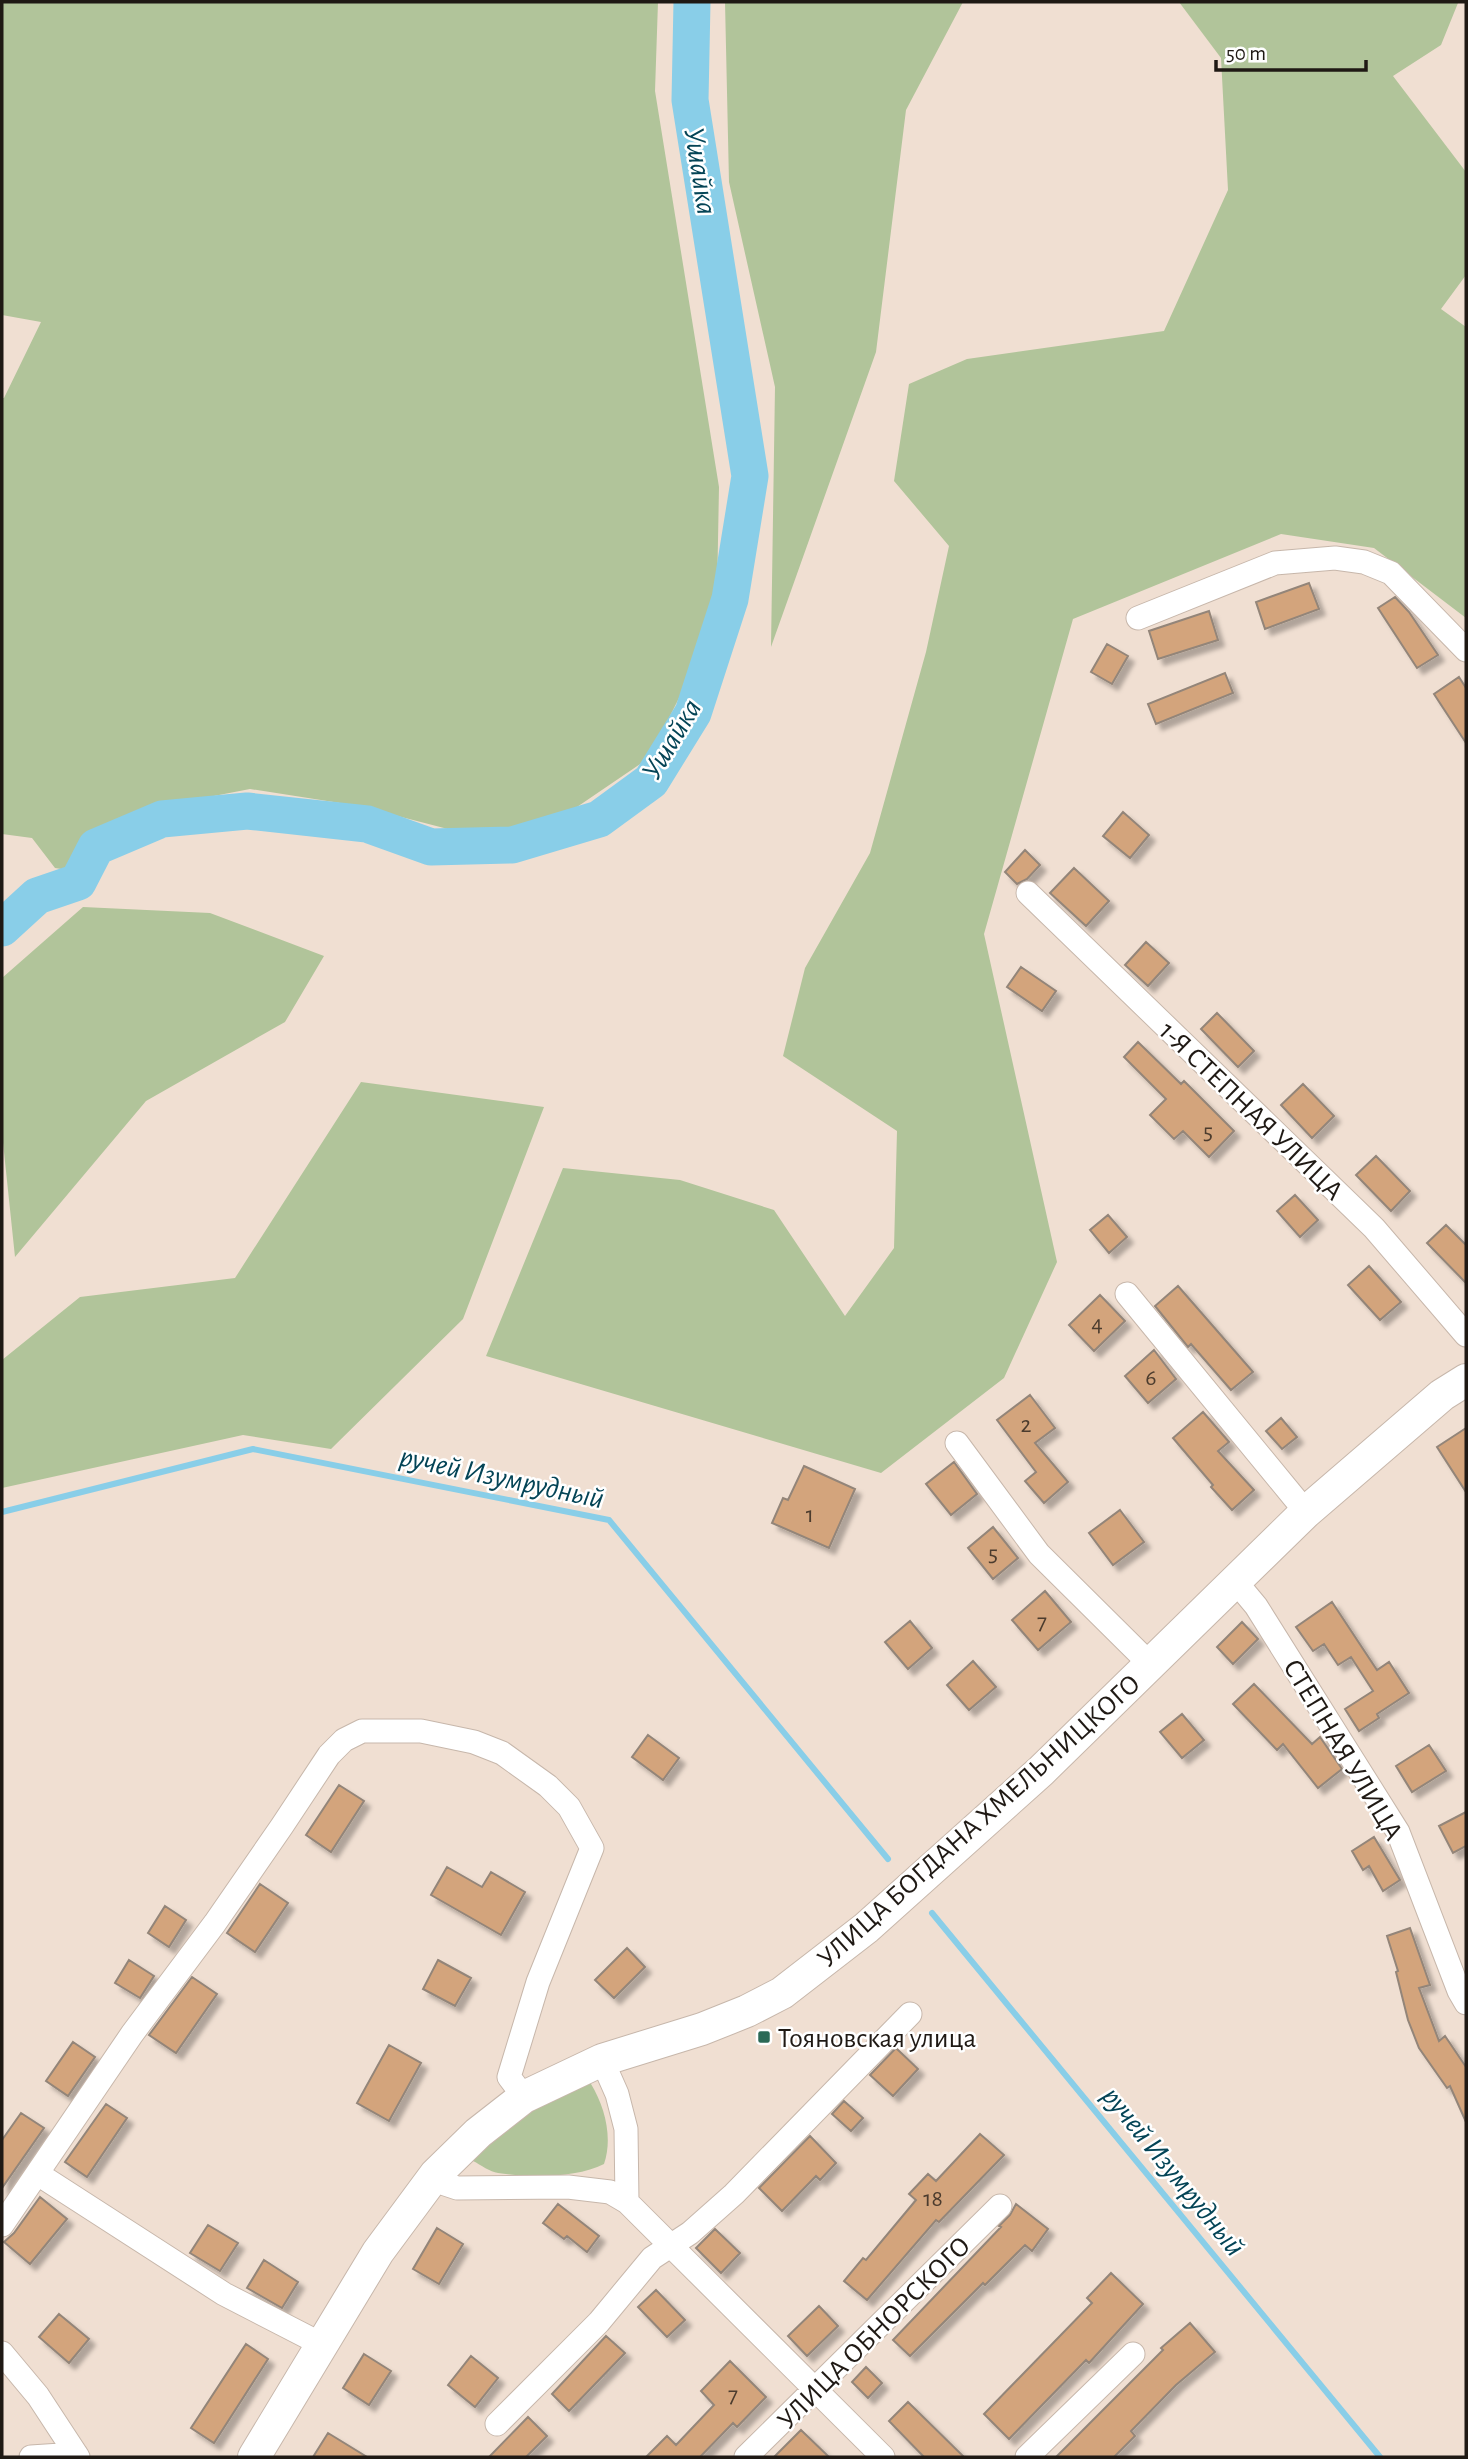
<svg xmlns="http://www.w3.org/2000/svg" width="1468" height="2459" viewBox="0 0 1468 2459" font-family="'Alegreya Sans',sans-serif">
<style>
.green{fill:#b1c49a}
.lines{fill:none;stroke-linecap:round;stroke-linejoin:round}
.stream{stroke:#89cee8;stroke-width:6}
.river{stroke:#89cee8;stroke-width:37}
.building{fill:#d3a47b;stroke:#938579;stroke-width:2;filter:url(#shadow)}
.street-casing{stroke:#c7b7ab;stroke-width:25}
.secondary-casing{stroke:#c7b7ab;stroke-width:34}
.street{stroke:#fff;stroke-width:23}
.secondary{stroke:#fff;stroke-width:32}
.poi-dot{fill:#2b6956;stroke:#fff;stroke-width:2.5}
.labels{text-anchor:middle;stroke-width:5;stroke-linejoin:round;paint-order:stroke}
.number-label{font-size:24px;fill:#4c3c2e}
.street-label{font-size:28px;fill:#1f1914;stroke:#fff}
.poi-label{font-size:28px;fill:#1f1914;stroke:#fff;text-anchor:start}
.water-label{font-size:30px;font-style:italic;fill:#044456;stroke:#fff}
</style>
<defs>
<filter id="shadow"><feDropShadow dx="6" dy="6" stdDeviation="2" flood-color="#0004"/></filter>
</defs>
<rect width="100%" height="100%" fill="#f0dfd2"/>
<!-- green -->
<path class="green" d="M 2,2 L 658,2 L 655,91 L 719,487 L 717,594 L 689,678 L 649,758 L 574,809 L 530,828 L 471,835 L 359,806 L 250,789 L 157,807 L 94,829 L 74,871 L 55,868 L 32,838 L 2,834 L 2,398 L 4,398 L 41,322 L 2,315 Z
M 725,2 L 963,2 L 906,110 L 876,352 L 771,647 L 775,387 L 729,182 Z
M 1179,2 L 1458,3 L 1441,45 L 1393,76 L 1466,172 L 1466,275 L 1441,309 L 1466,327 L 1466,618 L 1374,548 L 1281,534 L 1073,619 L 984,934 L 1057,1262 L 1004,1378 L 881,1473 L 486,1356 L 563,1168 L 680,1180 L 774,1210 L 845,1316 L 894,1248 L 897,1131 L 783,1056 L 805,968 L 870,853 L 926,652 L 949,546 L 894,481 L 909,384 L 967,359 L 1164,331 L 1228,190 L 1221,58 Z
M 83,907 L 210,913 L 324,956 L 285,1022 L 146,1101 L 15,1257 L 2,1133 L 2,978 Z
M 361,1082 L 544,1107 L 463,1319 L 331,1449 L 243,1435 L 2,1488 L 2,1360 L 80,1297 L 235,1278 Z
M 575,2083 L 591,2084 C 605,2107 613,2138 604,2164 C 577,2178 529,2178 498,2173 C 490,2172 481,2165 473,2161 L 473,2154 L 533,2104 Z"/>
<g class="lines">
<!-- stream -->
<path class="stream" d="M 2,1512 L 253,1449 L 609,1520 L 888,1859
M 932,1913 L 1380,2457"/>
<!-- river -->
<path class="river" d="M 2,928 L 37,896 L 78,882 L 96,847 L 162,819 L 247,811 L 367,824 L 431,847 L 512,845 L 599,819 L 651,781 L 693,713 L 730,599 L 750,476 L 690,100 L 692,2"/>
</g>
<!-- building -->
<path class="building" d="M 1309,583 L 1319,609 L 1265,629 L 1256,602 Z
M 1395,597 L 1409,612 L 1438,655 L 1417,668 L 1378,608 Z
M 1209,611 L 1218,640 L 1158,659 L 1149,631 Z
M 1107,644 L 1128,656 L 1112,684 L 1091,672 Z
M 1225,673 L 1233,693 L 1156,724 L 1148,704 Z
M 1459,677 L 1466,688 L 1466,743 L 1434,694 Z
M 1123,812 L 1149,835 L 1130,858 L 1103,836 Z
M 1025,850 L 1040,865 L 1027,879 L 1017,884 L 1005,872 Z
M 1074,868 L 1109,901 L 1086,926 L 1050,893 Z
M 1146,942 L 1169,963 L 1148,986 L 1125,965 Z
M 1021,967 L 1056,991 L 1042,1011 L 1007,987 Z
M 1217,1013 L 1254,1051 L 1238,1067 L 1201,1029 Z
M 1138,1042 L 1181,1084 L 1184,1081 L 1234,1131 L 1209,1157 L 1183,1131 L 1174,1139 L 1150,1115 L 1166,1099 L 1124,1057 Z
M 1303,1084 L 1334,1116 L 1312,1138 L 1281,1105 Z
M 1376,1156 L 1410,1191 L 1391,1211 L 1356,1175 Z
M 1295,1195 L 1318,1220 L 1300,1237 L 1277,1211 Z
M 1108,1215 L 1127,1237 L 1109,1253 L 1090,1230 Z
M 1446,1225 L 1466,1245 L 1466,1283 L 1427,1243 Z
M 1369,1266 L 1401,1302 L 1380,1320 L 1348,1285 Z
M 1178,1286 L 1253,1372 L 1231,1390 L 1191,1344 L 1188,1347 L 1155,1306 Z
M 1100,1295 L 1125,1321 L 1094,1351 L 1069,1325 Z
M 1154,1350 L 1176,1379 L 1148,1403 L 1125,1376 Z
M 1030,1395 L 1055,1428 L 1035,1443 L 1068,1482 L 1044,1503 L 1025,1481 L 1036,1472 L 997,1420 Z
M 1203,1412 L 1229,1442 L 1218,1451 L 1254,1490 L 1232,1510 L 1211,1487 L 1213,1485 L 1173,1438 Z
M 1281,1418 L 1297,1437 L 1282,1449 L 1266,1431 Z
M 1466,1428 L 1466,1492 L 1437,1447 Z
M 954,1462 L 977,1494 L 951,1515 L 926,1484 Z
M 804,1466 L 855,1489 L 829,1548 L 772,1523 L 783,1498 L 788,1500 Z
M 1120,1510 L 1144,1542 L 1113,1565 L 1089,1533 Z
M 993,1527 L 1018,1558 L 993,1579 L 968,1548 Z
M 1045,1591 L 1071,1622 L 1038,1650 L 1012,1620 Z
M 1332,1602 L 1377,1670 L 1389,1662 L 1409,1693 L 1377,1714 L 1379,1718 L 1359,1731 L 1345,1709 L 1373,1691 L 1351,1657 L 1338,1665 L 1324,1644 L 1313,1651 L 1296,1627 Z
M 910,1621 L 932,1648 L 908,1669 L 885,1642 Z
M 1242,1622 L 1258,1639 L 1233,1664 L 1217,1647 Z
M 973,1661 L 996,1687 L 969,1710 L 947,1685 Z
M 1254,1684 L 1312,1744 L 1320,1737 L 1342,1769 L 1318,1788 L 1283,1744 L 1277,1750 L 1233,1704 Z
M 1182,1714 L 1204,1740 L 1182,1758 L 1160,1732 Z
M 648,1735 L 679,1758 L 663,1780 L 632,1757 Z
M 1429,1745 L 1446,1771 L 1412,1792 L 1396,1766 Z
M 339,1785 L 364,1801 L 331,1852 L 306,1835 Z
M 1466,1812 L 1466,1846 L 1453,1853 L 1439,1826 Z
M 1374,1837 L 1400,1880 L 1383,1891 L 1369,1866 L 1363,1870 L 1352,1851 Z
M 447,1867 L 482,1887 L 491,1872 L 525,1892 L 501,1935 L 431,1895 Z
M 260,1884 L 288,1903 L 255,1952 L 227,1933 Z
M 165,1906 L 186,1920 L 169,1947 L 148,1933 Z
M 1410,1928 L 1430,1985 L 1419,1988 L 1439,2041 L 1445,2036 L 1466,2067 L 1466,2122 L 1450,2086 L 1447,2088 L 1419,2048 L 1408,2020 L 1396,1972 L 1398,1971 L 1387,1936 Z
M 627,1948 L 645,1967 L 614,1998 L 595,1980 Z
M 129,1960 L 154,1976 L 140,1998 L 115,1983 Z
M 438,1960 L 471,1978 L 455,2006 L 423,1989 Z
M 192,1977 L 217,1994 L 176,2053 L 149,2035 Z
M 73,2042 L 95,2057 L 68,2096 L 46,2081 Z
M 389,2045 L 421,2063 L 389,2121 L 357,2103 Z
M 896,2048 L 918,2069 L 893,2096 L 870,2075 Z
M 844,2101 L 863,2118 L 851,2131 L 832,2114 Z
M 106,2104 L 127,2118 L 87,2177 L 65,2162 Z
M 21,2113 L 44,2128 L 2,2188 L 2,2140 Z
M 980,2134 L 1004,2155 L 939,2222 L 936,2220 L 867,2300 L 844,2281 L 863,2258 L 866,2260 L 916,2200 L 909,2194 L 928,2174 L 936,2181 Z
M 810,2136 L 836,2163 L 820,2180 L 816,2176 L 782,2211 L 759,2188 Z
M 40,2197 L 67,2219 L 30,2264 L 4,2242 L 14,2233 Z
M 558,2204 L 599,2236 L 587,2252 L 567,2236 L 564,2239 L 543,2223 Z
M 1016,2204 L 1048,2229 L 1032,2251 L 1025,2245 L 985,2285 L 983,2283 L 910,2356 L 893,2340 L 1001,2227 L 999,2226 L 1010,2215 Z
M 208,2225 L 238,2243 L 220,2271 L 190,2253 Z
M 437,2228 L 463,2244 L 439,2284 L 413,2269 Z
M 715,2229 L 740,2253 L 721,2273 L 696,2248 Z
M 264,2260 L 298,2282 L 282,2308 L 247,2288 Z
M 1111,2273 L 1143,2304 L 1089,2363 L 1086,2360 L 1009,2439 L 984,2414 L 1092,2303 L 1087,2298 Z
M 656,2290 L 685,2320 L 667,2337 L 638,2307 Z
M 819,2306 L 838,2326 L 807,2356 L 788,2336 Z
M 59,2314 L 89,2339 L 69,2363 L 39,2337 Z
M 1190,2323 L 1215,2352 L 1176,2385 L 1131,2431 L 1135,2436 L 1114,2457 L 1056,2457 L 1163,2350 L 1161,2348 Z
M 606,2336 L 625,2353 L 569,2411 L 552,2394 Z
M 246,2344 L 268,2359 L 214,2443 L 191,2428 Z
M 364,2354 L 391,2371 L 369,2405 L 343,2388 Z
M 471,2356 L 498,2378 L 475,2407 L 448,2385 Z
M 730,2361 L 766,2397 L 737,2427 L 733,2423 L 700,2457 L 646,2457 L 667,2436 L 676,2445 L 714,2405 L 701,2391 Z
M 866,2367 L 882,2383 L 868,2398 L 852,2382 Z
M 908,2402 L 964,2457 L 924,2457 L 889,2421 Z
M 528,2417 L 547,2436 L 526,2457 L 489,2457 Z
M 801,2430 L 829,2457 L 774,2457 Z
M 328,2433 L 367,2457 L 313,2457 Z"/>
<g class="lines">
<defs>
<path id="street" d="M 1138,618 L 1275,563 L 1335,558 L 1364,562 L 1391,573 L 1466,650
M 1028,893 L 1374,1228 L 1466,1335
M 1127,1294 L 1306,1512
M 957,1443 L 1039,1554 L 1150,1664
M 1236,1582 L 1256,1606 L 1398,1832 L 1459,1991 L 1466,2003
M 602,2060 L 617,2094 L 626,2129 L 627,2202
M 38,2174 L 224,2294 L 321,2344
M 435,2175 L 445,2184 L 457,2188 L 568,2187 L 610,2192 L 627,2202 L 883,2457
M 2,2225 L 132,2034 L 215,1923 L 282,1826 L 329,1755 L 344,1740 L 362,1731 L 421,1731 L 474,1742 L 502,1753 L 548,1786 L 569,1807 L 592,1848 L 538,1982 L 509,2077 L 524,2097
M 2,2353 L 38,2396 L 78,2457
M 497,2424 L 599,2322 L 652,2258 L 690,2233 L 734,2194 L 910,2014
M 31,2457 L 76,2454
M 746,2457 L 1000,2206
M 1027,2457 L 1133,2354"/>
<path id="secondary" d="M 254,2457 L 378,2252 L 435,2175 L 478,2133 L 524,2097 L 602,2060 L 702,2029 L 747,2011 L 782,1993 L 866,1928 L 1041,1771 L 1306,1512 L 1442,1395 L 1466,1380"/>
</defs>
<!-- street casing -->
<use href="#street" class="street-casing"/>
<!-- secondary casing -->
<use href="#secondary" class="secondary-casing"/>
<!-- street -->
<use href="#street" class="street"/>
<!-- secondary -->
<use href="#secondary" class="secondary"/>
</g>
<!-- markers -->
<rect class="poi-dot" x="757" y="2030" width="14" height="14" rx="3.5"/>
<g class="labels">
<!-- number labels -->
<g class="number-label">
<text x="1208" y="1139">5</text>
<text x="1097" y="1331">4</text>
<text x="1151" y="1385">6</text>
<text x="1026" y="1432">2</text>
<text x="810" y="1522">1</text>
<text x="993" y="1561">5</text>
<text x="1042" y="1629">7</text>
<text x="933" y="2206">18</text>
<text x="733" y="2402">7</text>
</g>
<!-- street labels -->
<g class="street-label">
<text transform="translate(1252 1110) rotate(44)" y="10">1-Я СТЕПНАЯ УЛИЦА</text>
<text transform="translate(1344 1749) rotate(59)" y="10">СТЕПНАЯ УЛИЦА</text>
<text transform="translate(978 1820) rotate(-42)" y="10">УЛИЦА БОГДАНА ХМЕЛЬНИЦКОГО</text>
<text transform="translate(873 2332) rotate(-45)" y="10">УЛИЦА ОБНОРСКОГО</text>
</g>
<!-- poi labels -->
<g class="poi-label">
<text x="778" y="2047">Тояновская улица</text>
</g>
<!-- water labels -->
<g class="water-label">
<text transform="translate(701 171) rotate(81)" y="10">Ушайка</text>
<text transform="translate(671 739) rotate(-59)" y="10">Ушайка</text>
<text transform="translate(502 1477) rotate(12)" y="10">ручей Изумрудный</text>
<text transform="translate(1174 2171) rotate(51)" y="10">ручей Изумрудный</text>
</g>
</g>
<!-- border -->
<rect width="1468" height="2459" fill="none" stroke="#1f1914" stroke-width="7"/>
<!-- scale -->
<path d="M1216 60v10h150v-10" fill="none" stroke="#1f1914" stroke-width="3.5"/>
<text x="1226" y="60" font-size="21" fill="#1f1914" stroke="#ffffff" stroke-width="5" paint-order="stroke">50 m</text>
</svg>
